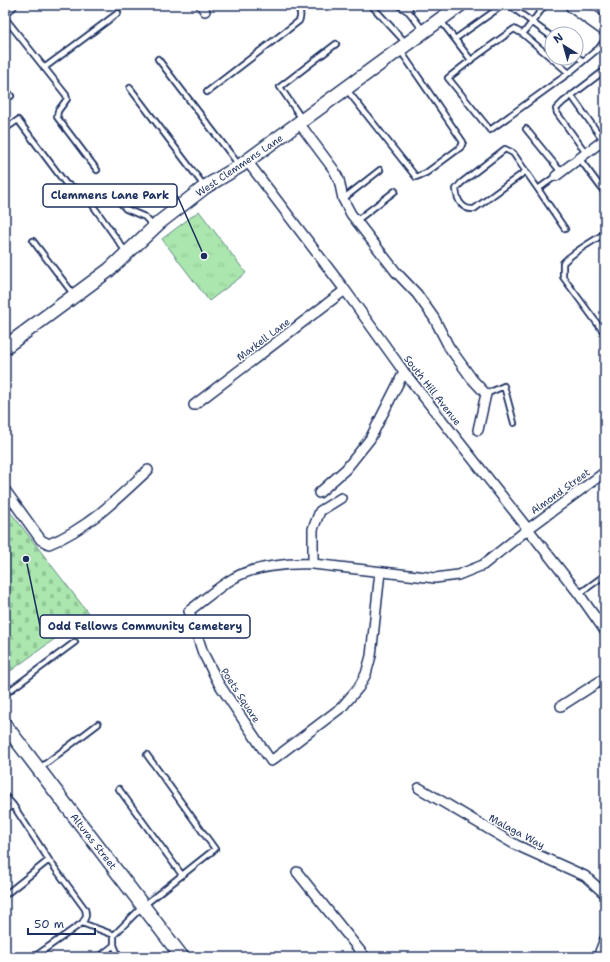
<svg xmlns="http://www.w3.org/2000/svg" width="610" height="962" viewBox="0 0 610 962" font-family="'Shantell Sans',sans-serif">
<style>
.cemetery{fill:url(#cemetery-stones);stroke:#628a86}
.park{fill:url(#park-tufts);stroke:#628a86}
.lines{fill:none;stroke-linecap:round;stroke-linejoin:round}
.lane-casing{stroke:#1b2f5e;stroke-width:8}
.street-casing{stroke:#1b2f5e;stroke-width:12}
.secondary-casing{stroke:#1b2f5e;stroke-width:16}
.primary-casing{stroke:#1b2f5e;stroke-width:18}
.lane{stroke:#fff;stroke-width:4.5}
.street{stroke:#fff;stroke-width:9}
.secondary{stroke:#fff;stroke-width:13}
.primary{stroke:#fff;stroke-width:15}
.labels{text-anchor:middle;stroke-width:3;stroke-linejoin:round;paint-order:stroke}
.street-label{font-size:10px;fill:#1b2f5e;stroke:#fff}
.leader{fill:none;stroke:#1b2f5e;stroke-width:1.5}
.callout-dot{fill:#1b2f5e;stroke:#fff;stroke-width:1.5}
.callout{fill:#fff;stroke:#1b2f5e;stroke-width:1.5}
.callout-label{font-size:11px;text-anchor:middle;font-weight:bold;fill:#1b2f5e}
</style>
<defs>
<pattern id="cemetery-stones" width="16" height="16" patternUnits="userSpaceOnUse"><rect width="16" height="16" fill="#aae6ad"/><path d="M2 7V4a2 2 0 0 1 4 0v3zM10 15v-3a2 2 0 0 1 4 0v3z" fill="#92c697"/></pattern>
<pattern id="park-tufts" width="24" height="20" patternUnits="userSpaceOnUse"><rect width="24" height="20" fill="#aae6ad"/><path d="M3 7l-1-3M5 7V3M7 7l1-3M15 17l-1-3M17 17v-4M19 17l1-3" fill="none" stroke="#92c697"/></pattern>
</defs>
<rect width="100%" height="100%" fill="#fff"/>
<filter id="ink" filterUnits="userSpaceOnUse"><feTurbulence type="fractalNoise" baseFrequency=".025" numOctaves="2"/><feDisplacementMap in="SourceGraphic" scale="8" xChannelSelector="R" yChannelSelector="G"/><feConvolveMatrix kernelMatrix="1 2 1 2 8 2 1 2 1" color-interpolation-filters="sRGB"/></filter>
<g filter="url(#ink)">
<!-- cemetery -->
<path class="cemetery" d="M 5,505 L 89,614 L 5,675 Z"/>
<!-- park -->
<path class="park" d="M 199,211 L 246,273 L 209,301 L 162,239 Z"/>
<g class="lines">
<defs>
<path id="lane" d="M 371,5 L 406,43
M 398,5 L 409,12
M 410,5 L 409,12 L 423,30
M 509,5 L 552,37
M 5,18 L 66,95 L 67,99 L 58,111 L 57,117 L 97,170
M 441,21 L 471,60 L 514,29 L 523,34 L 545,5
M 523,34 L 569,73 L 599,48 L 605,40
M 455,39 L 503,5
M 576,56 L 583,61
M 158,59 L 239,165
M 471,60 L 448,78 L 490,130 L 569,73
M 44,68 L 118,13
M 5,88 L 11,96
M 130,88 L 205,187
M 347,90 L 416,177 L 426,173 L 461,147 L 463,142 L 400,50
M 207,92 L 299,21 C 302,15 300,10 296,5
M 571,95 L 603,140
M 302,119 L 280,87 L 336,44
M 5,129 L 18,120 L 66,184 L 80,190 L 84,193 L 126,252
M 526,129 L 561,172
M 586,153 L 557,113 L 556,109 L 563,102 L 605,70
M 579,158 L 605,193
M 526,171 L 474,209 C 462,210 457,200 456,189 L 461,183 L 505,149 L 513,153 L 538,189
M 556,176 L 538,189 L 565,229
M 110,191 L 126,209 L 145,217 L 153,226
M 343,199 L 380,170
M 356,221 L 395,191
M 605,233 C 591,243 575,250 563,263 L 563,277 L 605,334
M 33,241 L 74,295
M 486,394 L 504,386 L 514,423
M 579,594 L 605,575
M 5,694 L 75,642
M 40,768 L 98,724
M 119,789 L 182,875
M 5,796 L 13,805 L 49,860 L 85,909 C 87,915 86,918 82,923 L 34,957
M 5,811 L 13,805
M 5,895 L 49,860
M 82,923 L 114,935
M 114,945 L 119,957
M 99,957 L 114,945 L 114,935 L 143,906 L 215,849 L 147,755"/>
<path id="street" d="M 201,5 L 205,11
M 299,123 L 334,170 L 339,180 L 343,199 L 351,214 L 396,272 L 417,294 L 434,318 L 449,347 L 472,379 L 486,394 L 478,430
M 247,161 L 345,290 L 404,372 L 528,529 L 579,594 L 605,631
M 556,176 L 605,139
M 194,405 L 345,290
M 5,490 L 41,540 L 49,544 C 87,529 118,498 148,470
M 319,493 L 346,469 L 370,439 L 404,372
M 313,564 L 313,529 L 320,511 L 341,498
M 380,572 L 371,656 L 366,674 L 359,687 L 342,707 L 271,761 L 219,684 L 203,653 L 189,611 C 204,600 218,587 234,578 C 254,566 291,563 313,564 L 435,578 L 458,575 L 483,565 L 528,529 L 605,472
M 561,706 L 605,678
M 419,788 L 516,845 L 585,876 L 605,894
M 297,872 L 365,957
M 598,957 L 605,939"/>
<path id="secondary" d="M 5,9 L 10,5
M 5,347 L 109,270 L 160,222 L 205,187 L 240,166 L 460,5
M 5,725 L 182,957"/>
<path id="primary" d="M 573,5 L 605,28"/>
</defs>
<!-- lane casing -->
<use href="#lane" class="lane-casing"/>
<!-- street casing -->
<use href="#street" class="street-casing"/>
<!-- secondary casing -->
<use href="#secondary" class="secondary-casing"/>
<!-- primary casing -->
<use href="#primary" class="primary-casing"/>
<!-- lane -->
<use href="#lane" class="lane"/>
<!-- street -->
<use href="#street" class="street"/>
<!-- secondary -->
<use href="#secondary" class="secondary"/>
<!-- primary -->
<use href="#primary" class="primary"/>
</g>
</g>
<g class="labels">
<!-- street labels -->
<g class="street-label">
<text transform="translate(239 165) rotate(-34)" y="4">West Clemmens Lane</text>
<text transform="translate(263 339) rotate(-37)" y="4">Markell Lane</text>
<text transform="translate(433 390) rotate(52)" y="4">South Hill Avenue</text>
<text transform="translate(560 491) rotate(-36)" y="4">Almond Street</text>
<text transform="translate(241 695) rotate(57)" y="4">Poets Square</text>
<text transform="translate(517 831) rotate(28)" y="4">Malaga Way</text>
<text transform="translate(94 841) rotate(52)" y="4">Alturas Street</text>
</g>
</g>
<!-- callouts -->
<path class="leader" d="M204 256L177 195M26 559L40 626"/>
<g class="callout-dot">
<circle cx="204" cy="256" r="4"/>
<circle cx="26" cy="559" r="4"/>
</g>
<g class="callout">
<rect x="43" y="184" width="134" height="23" rx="4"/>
<rect x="40" y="615" width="210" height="23" rx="4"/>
</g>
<g class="callout-label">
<text x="110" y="199">Clemmens Lane Park</text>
<text x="145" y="630">Odd Fellows Community Cemetery</text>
</g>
<!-- margin -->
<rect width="610" height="962" fill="none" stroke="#fff" stroke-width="20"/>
<rect x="10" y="10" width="590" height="942" fill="none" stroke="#1b2f5e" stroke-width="1.5" filter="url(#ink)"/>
<!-- north arrow -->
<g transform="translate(564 46) rotate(323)"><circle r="19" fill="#ffffff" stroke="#a4acbf"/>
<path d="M0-3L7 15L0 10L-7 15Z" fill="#1b2f5e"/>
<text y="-6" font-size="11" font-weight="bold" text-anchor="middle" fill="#1b2f5e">N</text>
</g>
<!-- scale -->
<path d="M28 928v6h67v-6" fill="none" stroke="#1b2f5e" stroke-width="2"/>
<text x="34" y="928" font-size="12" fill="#1b2f5e" stroke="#ffffff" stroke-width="3" paint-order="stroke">50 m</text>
</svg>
